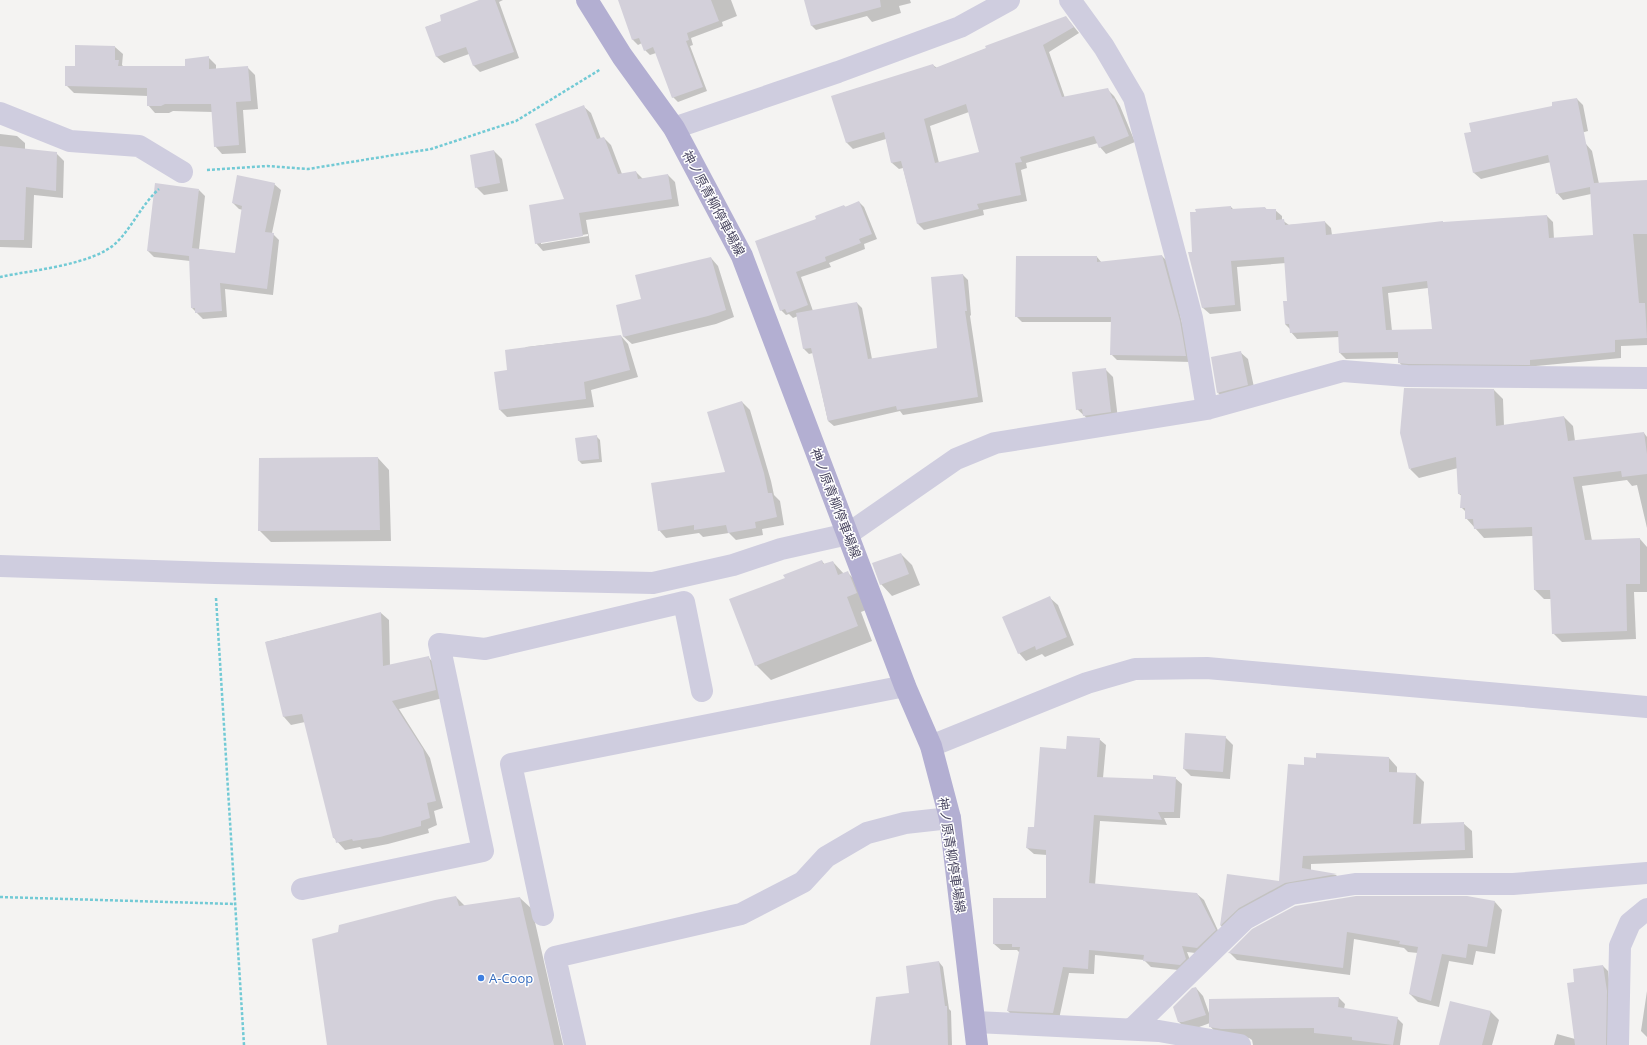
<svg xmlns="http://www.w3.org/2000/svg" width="1647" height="1045" viewBox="0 0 1647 1045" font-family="'Open Sans','Noto Sans JP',sans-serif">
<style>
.shadow{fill:#0003;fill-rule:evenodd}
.building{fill:#d3d0da;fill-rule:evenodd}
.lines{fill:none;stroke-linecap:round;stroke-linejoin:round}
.path{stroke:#72cad5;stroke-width:2.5;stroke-dasharray:3 2;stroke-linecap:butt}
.minor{stroke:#cfcddf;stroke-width:22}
.major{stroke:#b3afd2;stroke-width:22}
.shop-dot{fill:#3f7fe0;stroke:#fff;stroke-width:1.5}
.labels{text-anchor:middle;stroke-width:3;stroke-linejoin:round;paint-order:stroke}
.street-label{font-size:13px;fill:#4a4761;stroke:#fff}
.shop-label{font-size:13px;fill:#366cbe;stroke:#fff;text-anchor:start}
</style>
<rect width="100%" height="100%" fill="#f4f3f2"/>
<!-- shadow -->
<path class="shadow" d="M 482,0 L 503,0 L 499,2 L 519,58 L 480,72 L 474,66 L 469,54 L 444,63 L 437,57 L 426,27 L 443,21 Z
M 676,0 L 731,0 L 737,16 L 722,22 L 723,26 L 691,38 L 693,45 L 690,46 L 707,91 L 678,102 L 673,97 L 656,53 L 650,55 L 645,50 L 642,43 L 638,45 L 633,40 L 626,18 Z
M 805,0 L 910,0 L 911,3 L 899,6 L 901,13 L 872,22 L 867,16 L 816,30 L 812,26 Z
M 1066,17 L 1079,33 L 1049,52 L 1065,98 L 1107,89 L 1114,96 L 1120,106 L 1135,142 L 1106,154 L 1100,147 L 1098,143 L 1026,163 L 1027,168 L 1021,170 L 1027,201 L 983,210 L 984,215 L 924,230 L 918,224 L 903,168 L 899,169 L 892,163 L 886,139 L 853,149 L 847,143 L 833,96 L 933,65 L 937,68 ZM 969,112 L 980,153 L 939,163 L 930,126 Z
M 76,46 L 115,47 L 123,54 L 122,65 L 124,67 L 186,67 L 208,57 L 216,65 L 216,69 L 247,67 L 255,75 L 258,109 L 243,110 L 246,153 L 222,154 L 215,146 L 213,112 L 173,111 L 169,113 L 155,113 L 148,105 L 148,96 L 74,93 L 66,85 L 76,67 Z
M 1577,99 L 1583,105 L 1588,131 L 1567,137 L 1586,144 L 1592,151 L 1599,184 L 1647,181 L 1647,345 L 1621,346 L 1621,358 L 1536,366 L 1405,369 L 1399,362 L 1399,358 L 1346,359 L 1340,353 L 1339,337 L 1297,339 L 1291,332 L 1290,329 L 1285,324 L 1288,302 L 1286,263 L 1237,267 L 1241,311 L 1210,314 L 1203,308 L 1193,253 L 1231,207 L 1234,210 L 1265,208 L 1268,210 L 1275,210 L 1282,216 L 1282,220 L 1289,225 L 1325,222 L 1331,228 L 1332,235 L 1444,223 L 1547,216 L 1553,222 L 1554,239 L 1594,236 L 1591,194 L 1563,200 L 1557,193 L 1551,162 L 1481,179 L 1474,173 L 1465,134 ZM 1428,288 L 1433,330 L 1392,331 L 1388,293 Z
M 583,106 L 591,113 L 601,139 L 604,138 L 611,145 L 622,174 L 636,172 L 643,179 L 668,175 L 675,182 L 679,206 L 586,220 L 590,243 L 543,251 L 536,243 L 566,200 ZM 588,234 L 588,236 L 541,244 L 541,242 Z
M 0,134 L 17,136 L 25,143 L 25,150 L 56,153 L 64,161 L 63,198 L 34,195 L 32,248 L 0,247 Z
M 494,151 L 502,159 L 508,191 L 484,195 L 476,187 Z
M 274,184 L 281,190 L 272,233 L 279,240 L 273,295 L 225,289 L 227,317 L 203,319 L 192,308 L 190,261 L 154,257 L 148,251 L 199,190 L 205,196 L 199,249 L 236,254 L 243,210 L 239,209 L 233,203 Z
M 859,202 L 864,207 L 877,239 L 864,244 L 865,249 L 829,263 L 831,267 L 801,277 L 813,311 L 857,303 L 862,308 L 872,359 L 938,349 L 963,275 L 968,280 L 971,315 L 970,316 L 983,402 L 903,415 L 900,411 L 834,426 L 828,421 L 813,353 L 809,354 L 804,349 L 798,316 L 793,318 L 789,314 L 786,315 L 781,310 L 756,242 L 817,220 L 844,206 L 846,207 Z
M 1162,256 L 1168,262 L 1191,362 L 1117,360 L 1111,354 L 1111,322 L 1022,322 L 1016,316 L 1017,257 L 1097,257 L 1102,263 Z
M 711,258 L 718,266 L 734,317 L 716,324 L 632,344 L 624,337 L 617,306 L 643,300 Z
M 621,336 L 628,344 L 638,377 L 591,390 L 594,407 L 507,417 L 500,410 L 508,370 L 526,347 Z
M 1240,352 L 1248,359 L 1255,392 L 1226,400 L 1218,393 Z
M 1105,369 L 1113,377 L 1118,419 L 1092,423 L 1077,409 Z
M 1494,390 L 1503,399 L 1504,426 L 1564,417 L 1573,426 L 1575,441 L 1644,433 L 1647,437 L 1647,528 L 1637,485 L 1632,486 L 1627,480 L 1582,486 L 1592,541 L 1640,539 L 1647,547 L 1647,592 L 1634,592 L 1636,639 L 1562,642 L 1553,633 L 1551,599 L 1544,599 L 1535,590 L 1533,536 L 1484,538 L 1466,518 L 1466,512 L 1461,507 L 1462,496 L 1459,494 L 1458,468 L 1419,478 L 1410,469 Z
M 742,402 L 750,410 L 771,481 L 774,495 L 780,501 L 784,525 L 762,529 L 763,535 L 736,540 L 729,533 L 703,537 L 699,533 L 666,538 L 659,530 L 726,473 Z
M 596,436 L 600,440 L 602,462 L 582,464 L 579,461 Z
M 378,458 L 389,470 L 391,541 L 271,542 L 259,530 Z
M 901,554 L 912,565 L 920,585 L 892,596 L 881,584 Z
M 822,561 L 825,565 L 833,562 L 844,574 L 848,573 L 863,588 L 871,608 L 861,612 L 872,641 L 771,680 L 756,665 Z
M 1050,598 L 1058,605 L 1074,645 L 1045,657 L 1042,654 L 1026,661 L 1019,653 Z
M 381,613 L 389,620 L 390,666 L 429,658 L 436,665 L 443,698 L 399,709 L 430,758 L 443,808 L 434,811 L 437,825 L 428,829 L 429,833 L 388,844 L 362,849 L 360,847 L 345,850 L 334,838 L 305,722 L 291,725 L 284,717 L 266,642 Z
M 1225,737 L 1233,745 L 1230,779 L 1191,776 L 1184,769 Z
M 1099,739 L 1106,745 L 1103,778 L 1154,780 L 1175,778 L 1182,784 L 1180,818 L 1164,818 L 1167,825 L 1100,821 L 1095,885 L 1197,894 L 1204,900 L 1221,937 L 1204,954 L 1187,952 L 1192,965 L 1187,971 L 1151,967 L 1144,960 L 1095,955 L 1094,974 L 1069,973 L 1059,1019 L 1014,1017 L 1008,1011 L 1020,953 L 1017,950 L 1001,950 L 994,944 L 1047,899 L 1047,855 L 1034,854 L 1027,848 L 1067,750 Z
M 1317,754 L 1389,758 L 1397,767 L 1397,773 L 1416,774 L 1424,782 L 1421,824 L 1463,823 L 1472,831 L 1473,858 L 1311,864 L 1311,871 L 1336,875 L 1343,882 L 1229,933 L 1221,926 L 1228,875 L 1280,882 L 1305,766 L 1317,759 Z
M 456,897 L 465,906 L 520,898 L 532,909 L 563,1045 L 328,1045 Z
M 1495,902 L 1502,910 L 1495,954 L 1476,951 L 1473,965 L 1449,961 L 1439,1007 L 1418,1002 L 1410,994 L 1418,953 L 1408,952 L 1404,948 L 1354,939 L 1350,975 L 1237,960 L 1230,953 Z
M 939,962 L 943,967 L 949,1009 L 951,1011 L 952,1045 L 871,1045 L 910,994 Z
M 1603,966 L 1608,971 L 1611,997 L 1611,1045 L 1554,1045 L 1557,1034 L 1575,1039 L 1575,983 Z
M 1196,988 L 1203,996 L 1209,1013 L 1210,1000 L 1339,998 L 1345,1004 L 1344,1009 L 1397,1018 L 1403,1024 L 1400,1045 L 1253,1045 L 1252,1040 L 1249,1038 L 1216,1033 L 1210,1026 L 1210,1023 L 1191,1030 L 1186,1029 L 1178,1021 Z
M 1647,991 L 1647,1037 L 1641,1031 Z
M 1451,1002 L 1491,1012 L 1499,1020 L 1492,1045 L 1440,1045 Z"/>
<!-- building -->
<path class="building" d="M 479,0 L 495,0 L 514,52 L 473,66 L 466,47 L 436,57 L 425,27 L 441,21 L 440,15 Z
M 618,0 L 711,0 L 719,21 L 687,33 L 689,40 L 686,41 L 703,87 L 672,98 L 653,47 L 644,51 L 639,38 L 632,40 Z
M 804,0 L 880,0 L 881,7 L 811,26 Z
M 1066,16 L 1074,27 L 1043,45 L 1062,97 L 1108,88 L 1113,99 L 1114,98 L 1129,136 L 1099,148 L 1094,136 L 1020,157 L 1022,162 L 1015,163 L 1021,195 L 977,204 L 979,209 L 917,224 L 901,161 L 891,163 L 884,132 L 846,143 L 831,96 L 933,64 L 935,68 L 986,48 L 985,46 ZM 966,104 L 979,152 L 935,163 L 924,119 Z
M 75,45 L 115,46 L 115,60 L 119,60 L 118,66 L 185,66 L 185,59 L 209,56 L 209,69 L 248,66 L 251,101 L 236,102 L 239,145 L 214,147 L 211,104 L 165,104 L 161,106 L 147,106 L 147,88 L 65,86 L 65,66 L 75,66 Z
M 1577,98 L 1594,183 L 1647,180 L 1647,234 L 1633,234 L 1639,303 L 1645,303 L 1647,338 L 1615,340 L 1615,352 L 1530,360 L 1530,365 L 1408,364 L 1398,363 L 1398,352 L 1339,353 L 1338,331 L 1290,333 L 1289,324 L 1285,324 L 1283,301 L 1287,301 L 1284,257 L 1231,261 L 1235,305 L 1202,308 L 1188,252 L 1192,252 L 1190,212 L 1196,212 L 1195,209 L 1231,206 L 1231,209 L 1265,207 L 1266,209 L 1276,209 L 1276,220 L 1284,219 L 1285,225 L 1325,221 L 1326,235 L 1443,221 L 1443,222 L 1547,215 L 1549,238 L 1593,235 L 1590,187 L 1556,194 L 1548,155 L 1473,173 L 1464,133 L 1471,132 L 1469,123 L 1552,106 L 1552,102 ZM 1427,281 L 1432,329 L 1386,330 L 1382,287 Z
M 584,105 L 597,139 L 604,137 L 618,174 L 636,171 L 638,179 L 668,174 L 672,199 L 579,213 L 583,236 L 535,244 L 529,205 L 564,199 L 535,124 Z
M 0,146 L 57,152 L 56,191 L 26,187 L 24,240 L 0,240 Z
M 494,150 L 500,183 L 475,188 L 470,155 Z
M 237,175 L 275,183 L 265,232 L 274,233 L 267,289 L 220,283 L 222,311 L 195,313 L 195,308 L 191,308 L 189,256 L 147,251 L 155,183 L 199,189 L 192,248 L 235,253 L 242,206 L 232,203 Z
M 859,201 L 872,234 L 859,239 L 861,243 L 825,257 L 826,261 L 796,272 L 808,305 L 787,313 L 785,309 L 780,311 L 755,241 L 816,219 L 815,216 L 844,205 L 845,207 Z
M 1162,255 L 1180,321 L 1186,356 L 1110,355 L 1111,317 L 1015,317 L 1016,256 L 1097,256 L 1097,262 Z
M 711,257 L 726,310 L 708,316 L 623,337 L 616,305 L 641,299 L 635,275 Z
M 963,274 L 967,311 L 965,311 L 978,397 L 897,410 L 896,406 L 828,421 L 811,348 L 803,349 L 796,313 L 857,302 L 868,359 L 937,348 L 931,277 Z
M 621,335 L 630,370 L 584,382 L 586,399 L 499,410 L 494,372 L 507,370 L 505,350 Z
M 1241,351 L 1248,385 L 1217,393 L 1211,357 Z
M 1106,368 L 1111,412 L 1083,416 L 1082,409 L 1076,410 L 1072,372 Z
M 1404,388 L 1494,389 L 1496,426 L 1564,416 L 1568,441 L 1644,432 L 1647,454 L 1647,474 L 1622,477 L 1621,471 L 1573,477 L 1585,540 L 1640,538 L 1640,584 L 1626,584 L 1627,631 L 1552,634 L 1550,590 L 1534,590 L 1532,527 L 1474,529 L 1473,519 L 1465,519 L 1465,508 L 1460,508 L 1461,494 L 1458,494 L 1456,457 L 1409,469 L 1400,433 Z
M 742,401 L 764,473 L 768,493 L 772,493 L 777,517 L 755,522 L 756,528 L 728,533 L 726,525 L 694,530 L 694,525 L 658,531 L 651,483 L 725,472 L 707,412 Z
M 597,435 L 599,459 L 578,461 L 575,438 Z
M 378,457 L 380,530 L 258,531 L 259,458 Z
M 901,553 L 909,574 L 880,585 L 872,563 Z
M 822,560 L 823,564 L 833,561 L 838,575 L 848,571 L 857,593 L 847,597 L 858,626 L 755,666 L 729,599 L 785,578 L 783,575 Z
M 1050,596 L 1067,637 L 1036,650 L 1035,646 L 1018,654 L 1002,617 Z
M 381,612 L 383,666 L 429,656 L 436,690 L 392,701 L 423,749 L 436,801 L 427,803 L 430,818 L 421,821 L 421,826 L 380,837 L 353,841 L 352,839 L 336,843 L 335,838 L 333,838 L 302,714 L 283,717 L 265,642 Z
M 1185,733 L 1226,736 L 1223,772 L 1183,769 Z
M 1067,736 L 1100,738 L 1097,777 L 1153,779 L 1153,775 L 1176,777 L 1174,812 L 1158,812 L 1162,820 L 1094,815 L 1089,883 L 1197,893 L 1216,930 L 1197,948 L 1182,946 L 1186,959 L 1180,965 L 1143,961 L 1144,955 L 1089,950 L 1088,969 L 1063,967 L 1053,1013 L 1007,1011 L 1020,947 L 1012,947 L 1012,944 L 993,944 L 993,898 L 1046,898 L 1046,850 L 1026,848 L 1028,827 L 1034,827 L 1040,747 L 1066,749 Z
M 1316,753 L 1389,757 L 1389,772 L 1416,773 L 1413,824 L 1464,822 L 1465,850 L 1303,856 L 1302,868 L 1337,874 L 1285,883 L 1239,908 L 1220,926 L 1227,874 L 1279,881 L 1288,764 L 1304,765 L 1304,757 L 1316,758 Z
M 456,896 L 459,906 L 520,897 L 554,1045 L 327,1045 L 312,939 L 338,932 L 339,925 L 435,900 Z
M 1356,896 L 1467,896 L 1495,901 L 1487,947 L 1468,944 L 1466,958 L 1442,954 L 1431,1001 L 1409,994 L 1418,947 L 1399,944 L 1400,941 L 1347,932 L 1343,968 L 1228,953 L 1252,929 L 1295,906 Z
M 939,961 L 945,1006 L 947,1006 L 948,1045 L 870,1045 L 876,997 L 909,993 L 906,966 Z
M 1603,965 L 1607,991 L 1606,1045 L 1575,1045 L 1567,983 L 1574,982 L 1573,969 Z
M 1196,987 L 1206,1015 L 1183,1022 L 1178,1022 L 1173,1007 L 1192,988 Z
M 1339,997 L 1338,1007 L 1398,1017 L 1393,1045 L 1352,1040 L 1352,1037 L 1314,1033 L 1314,1028 L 1221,1029 L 1209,1027 L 1209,999 Z
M 1450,1001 L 1491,1011 L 1482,1045 L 1439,1045 Z"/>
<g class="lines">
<!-- path -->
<path class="path" d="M 207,170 L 267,166 L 308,169 L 431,149 L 516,121 L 601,69
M 0,277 C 32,270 94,265 117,242 C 133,226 142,204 159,189
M 216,598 L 244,1045
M 0,897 L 235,904"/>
<!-- minor -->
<path class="minor" d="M 1070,0 L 1104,47 L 1134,98 L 1192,318 L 1207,409
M 0,113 L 70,141 L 139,146 L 182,172
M 674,128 L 838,72 L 960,27 L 1009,0
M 0,566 L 215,573 L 653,583 L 733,565 L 781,549 L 848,534 L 956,459 L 995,443 L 1207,409 L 1343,371 L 1407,376 L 1647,378
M 931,746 L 1087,683 L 1135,669 L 1207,668 L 1647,707
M 302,889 L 483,851 L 439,644 L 485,649 L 684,602 L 702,691
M 543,915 L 511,764 L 905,686
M 975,1022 L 1159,1031 L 1240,1045
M 1132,1029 L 1245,919 L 1291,894 L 1355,884 L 1513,884 L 1647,873
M 575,1045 L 555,957 L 741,914 L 803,882 L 826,857 L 867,833 L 905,823 L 950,818
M 1618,1045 L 1620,946 L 1630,923 L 1647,909"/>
<!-- major -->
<path class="major" d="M 587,0 L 622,56 L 674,128 L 742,256 L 905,686 L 931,746 L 950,818 L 977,1045"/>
</g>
<!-- markers -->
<circle class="shop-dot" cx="481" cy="978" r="4"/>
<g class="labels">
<!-- street labels -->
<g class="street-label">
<text transform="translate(714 203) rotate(62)" y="5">神ノ原青柳停車場線</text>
<text transform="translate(836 503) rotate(69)" y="5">神ノ原青柳停車場線</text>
<text transform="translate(952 855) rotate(81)" y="5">神ノ原青柳停車場線</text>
</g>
<!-- shop labels -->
<g class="shop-label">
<text x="489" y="983">A-Coop</text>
</g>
</g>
</svg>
